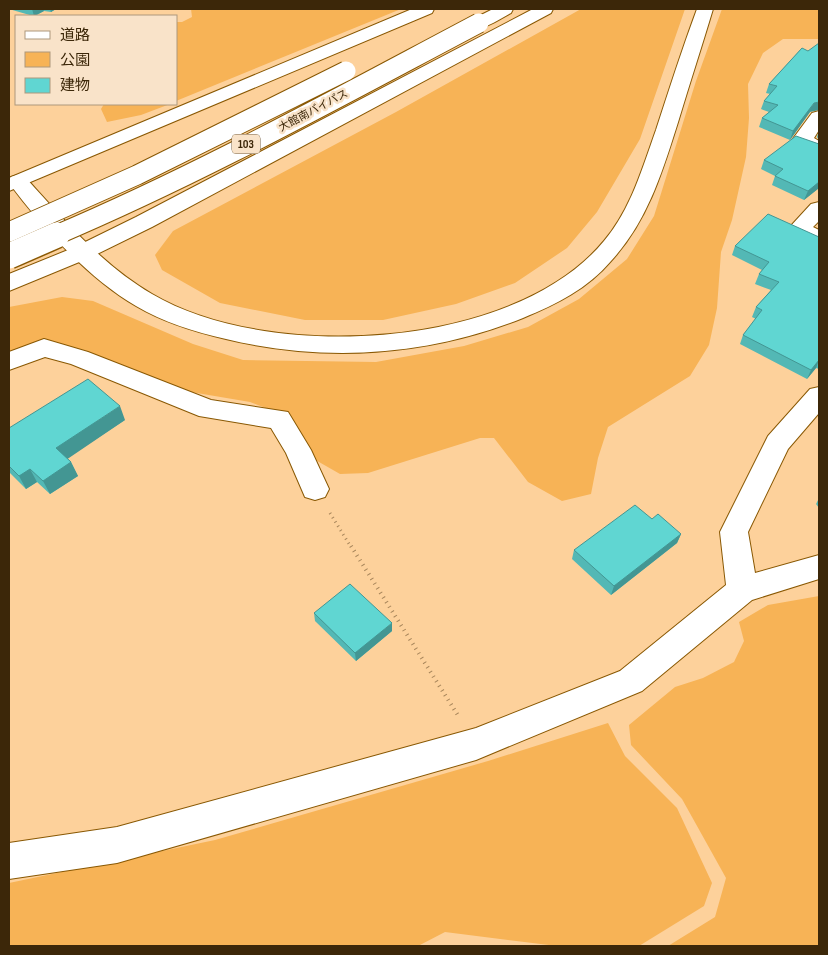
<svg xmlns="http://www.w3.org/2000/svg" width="828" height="955" viewBox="0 0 828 955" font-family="'Sofia Sans Condensed','Noto Sans JP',sans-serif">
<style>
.green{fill:#f7b356}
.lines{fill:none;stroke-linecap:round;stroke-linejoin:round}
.street-casing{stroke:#895803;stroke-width:2}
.secondary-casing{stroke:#895803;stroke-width:2}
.highway-casing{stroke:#895803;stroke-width:2}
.path-far1{stroke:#a8865b;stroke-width:3;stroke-dasharray:1 4;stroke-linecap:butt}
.path{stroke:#a8865b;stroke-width:4;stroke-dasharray:1 4.5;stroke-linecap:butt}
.street{fill:#fff;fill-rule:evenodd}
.secondary{fill:#fff;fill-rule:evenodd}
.highway{fill:#fff;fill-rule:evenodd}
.highway-bridge-far1-casing{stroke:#895803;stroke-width:21;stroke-linecap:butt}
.highway-bridge-casing{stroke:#895803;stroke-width:28;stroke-linecap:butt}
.highway-bridge-far1{stroke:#fff;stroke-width:19}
.highway-bridge{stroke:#fff;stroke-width:25}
.wall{fill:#53b8b5}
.shaded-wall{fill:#439693}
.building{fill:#60d6d2;stroke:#439693}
.labels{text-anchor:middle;stroke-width:5;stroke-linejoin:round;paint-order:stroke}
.far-street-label{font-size:11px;fill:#3c2709;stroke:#f9e3c9}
.shield{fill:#f9e3c9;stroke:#755f43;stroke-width:1}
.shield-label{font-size:12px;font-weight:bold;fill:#3c2709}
</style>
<rect width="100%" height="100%" fill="#fdd19b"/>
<!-- green -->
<path class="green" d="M 191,9 L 401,9 L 176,101 L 176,22 L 182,22 L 192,17 Z
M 581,9 L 685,9 L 640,139 L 597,212 L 567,248 L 515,283 L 456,304 L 383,320 L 305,320 L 220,303 L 162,270 L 155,255 L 173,231 L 396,112 Z
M 722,9 L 819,9 L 819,39 L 783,39 L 763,53 L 748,84 L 749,118 L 746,157 L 732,220 L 721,252 L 717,308 L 709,345 L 690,376 L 608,427 L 598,458 L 591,494 L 562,501 L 528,482 L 494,438 L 480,438 L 368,473 L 340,474 L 312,458 L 284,415 L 250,402 L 191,392 L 84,350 L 50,342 L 27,347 L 9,355 L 9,307 L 62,297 L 93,301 L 193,344 L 243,360 L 376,362 L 464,346 L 528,327 L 579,299 L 627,259 L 654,216 L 696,81 Z
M 104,104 L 170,104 L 141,115 L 107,122 L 101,109 Z
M 819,596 L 819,946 L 668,946 L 715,917 L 726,878 L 682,799 L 631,745 L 629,725 L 675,687 L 703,678 L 734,662 L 744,641 L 739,622 L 768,605 Z
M 608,723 L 625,756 L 677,808 L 712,883 L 704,906 L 639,946 L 557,946 L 445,932 L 418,946 L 9,946 L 9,883 L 215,840 L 488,761 Z"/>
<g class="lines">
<defs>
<path id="street" d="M 819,111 L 819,130 L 814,138 L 819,141 L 819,154 L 795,144 L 792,140 L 812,113 Z
M 819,202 L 819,221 L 813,227 L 819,230 L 819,246 L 791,234 L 788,229 L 811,204 Z
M 44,339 L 88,352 L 211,400 L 288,412 L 311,450 L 329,489 L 325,497 L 315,500 L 305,497 L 286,453 L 271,428 L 199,416 L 71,364 L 45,357 L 9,370 L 9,352 Z
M 819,387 L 819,413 L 788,449 L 748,532 L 755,573 L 819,555 L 819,579 L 752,600 L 642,691 L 476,760 L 117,863 L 9,879 L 9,843 L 117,827 L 476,728 L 620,671 L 726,585 L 720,532 L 768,436 L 810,389 Z"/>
<path id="secondary" d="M 697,9 L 713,9 C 702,46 690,82 679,119 C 663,170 648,221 611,261 C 587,289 557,304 523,318 C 429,356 325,363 226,339 C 195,332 163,322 136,306 C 88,278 42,227 9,183 L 11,177 L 18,175 L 25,177 C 64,220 102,265 152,294 C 269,363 514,350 604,241 C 631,209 642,169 656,130 C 669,90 682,49 697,9 Z"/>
<path id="highway" d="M 412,9 L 434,9 L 432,13 L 9,191 L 9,178 Z
M 493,9 L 513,9 L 511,13 C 499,19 486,30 473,27 L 470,23 L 473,19 Z
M 533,9 L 553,9 L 551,13 L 152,227 L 89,258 L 9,291 L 9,274 L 73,248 L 136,217 Z"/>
</defs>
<!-- street casing -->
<use href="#street" class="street-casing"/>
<!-- secondary casing -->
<use href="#secondary" class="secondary-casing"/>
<!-- highway casing -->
<use href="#highway" class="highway-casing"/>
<!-- path-far1 -->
<path class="path-far1" d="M 330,513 L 351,547"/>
<!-- path -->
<path class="path" d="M 351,546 L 459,717"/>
<!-- street -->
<use href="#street" class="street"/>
<!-- secondary -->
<use href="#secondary" class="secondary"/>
<!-- highway -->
<use href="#highway" class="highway"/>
<defs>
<path id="highway-bridge-far1" d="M 9,232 L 137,175 L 346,71
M 54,236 C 200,174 339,97 479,23"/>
<path id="highway-bridge" d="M 9,256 L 57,235"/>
</defs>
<!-- highway-bridge-far1 casing -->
<use href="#highway-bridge-far1" class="highway-bridge-far1-casing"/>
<!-- highway-bridge casing -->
<use href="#highway-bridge" class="highway-bridge-casing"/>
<!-- highway-bridge-far1 -->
<use href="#highway-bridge-far1" class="highway-bridge-far1"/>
<!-- highway-bridge -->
<use href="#highway-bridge" class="highway-bridge"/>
</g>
<!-- wall -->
<path class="wall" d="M 9,9 L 56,9 L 51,12 L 44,11 L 35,16 L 33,16 Z
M 802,48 L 810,112 L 790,140 L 759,127 L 762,118 L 769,112 L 761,109 L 764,101 L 770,94 L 766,93 L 769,84 Z
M 819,130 L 819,140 L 817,137 Z
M 819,144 L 819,188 L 804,200 L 772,185 L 775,176 L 761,169 L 764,160 Z
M 819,237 L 819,369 L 816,368 L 807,379 L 740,344 L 743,335 L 756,319 L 752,317 L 756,307 L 771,290 L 755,284 L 759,274 L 762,270 L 732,255 L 735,246 Z
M 125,420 L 67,458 L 71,462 L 78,476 L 50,494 L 37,482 L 26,489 L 9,472 L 9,428 Z
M 819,498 L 819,508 L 816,504 Z
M 652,519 L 681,534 L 677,543 L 611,595 L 572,559 L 574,550 Z
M 314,613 L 392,631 L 356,661 L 315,621 Z"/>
<!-- shaded-wall -->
<path class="shaded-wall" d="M 32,9 L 43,9 L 44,11 L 34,16 Z
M 50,9 L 56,9 L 51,12 Z
M 819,102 L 819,110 L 810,112 L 790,140 L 793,131 L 814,103 Z
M 819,182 L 819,188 L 804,200 L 808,191 Z
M 819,360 L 816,368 L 807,379 L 811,370 Z
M 120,406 L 125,420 L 63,462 L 56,448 Z
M 71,462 L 78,476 L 50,494 L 43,481 Z
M 30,469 L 37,482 L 26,489 L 19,476 Z
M 681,534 L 677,543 L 611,595 L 614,586 Z
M 392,623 L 392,631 L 356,661 L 355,653 Z"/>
<!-- building -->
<path class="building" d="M 819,43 L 819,102 L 814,103 L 793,131 L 762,118 L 778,105 L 764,101 L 777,86 L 769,84 L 802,48 L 808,51 Z
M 796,136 L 819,144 L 819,182 L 808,191 L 775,176 L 783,169 L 764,160 Z
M 768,214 L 819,237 L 819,360 L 811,370 L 743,335 L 762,310 L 756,307 L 779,282 L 759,274 L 769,262 L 735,246 Z
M 88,379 L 120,406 L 56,448 L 71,462 L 43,481 L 30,469 L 19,476 L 9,466 L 9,428 Z
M 635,505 L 652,519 L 658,514 L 681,534 L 614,586 L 574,550 Z
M 350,584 L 392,623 L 355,653 L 314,613 Z"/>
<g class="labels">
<!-- far-street labels -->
<g class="far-street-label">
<text transform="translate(313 110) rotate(-28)" y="4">大館南バイパス</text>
</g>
<!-- shield labels -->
<rect class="shield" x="232" y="134.5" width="28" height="19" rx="4"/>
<g class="shield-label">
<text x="246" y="148">103</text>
</g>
</g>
<!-- border -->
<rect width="828" height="955" fill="none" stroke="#3c2709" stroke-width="20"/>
<!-- legend -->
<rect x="15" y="15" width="162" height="90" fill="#f9e3c9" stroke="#ad987c"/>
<rect x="25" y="31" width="25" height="8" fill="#ffffff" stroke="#ad987c"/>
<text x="60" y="40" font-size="15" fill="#3c2709">道路</text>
<rect x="25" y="52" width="25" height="15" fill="#f7b356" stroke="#ad987c"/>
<text x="60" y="65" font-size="15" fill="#3c2709">公園</text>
<rect x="25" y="78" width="25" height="15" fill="#60d6d2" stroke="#ad987c"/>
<text x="60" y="90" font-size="15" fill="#3c2709">建物</text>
</svg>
